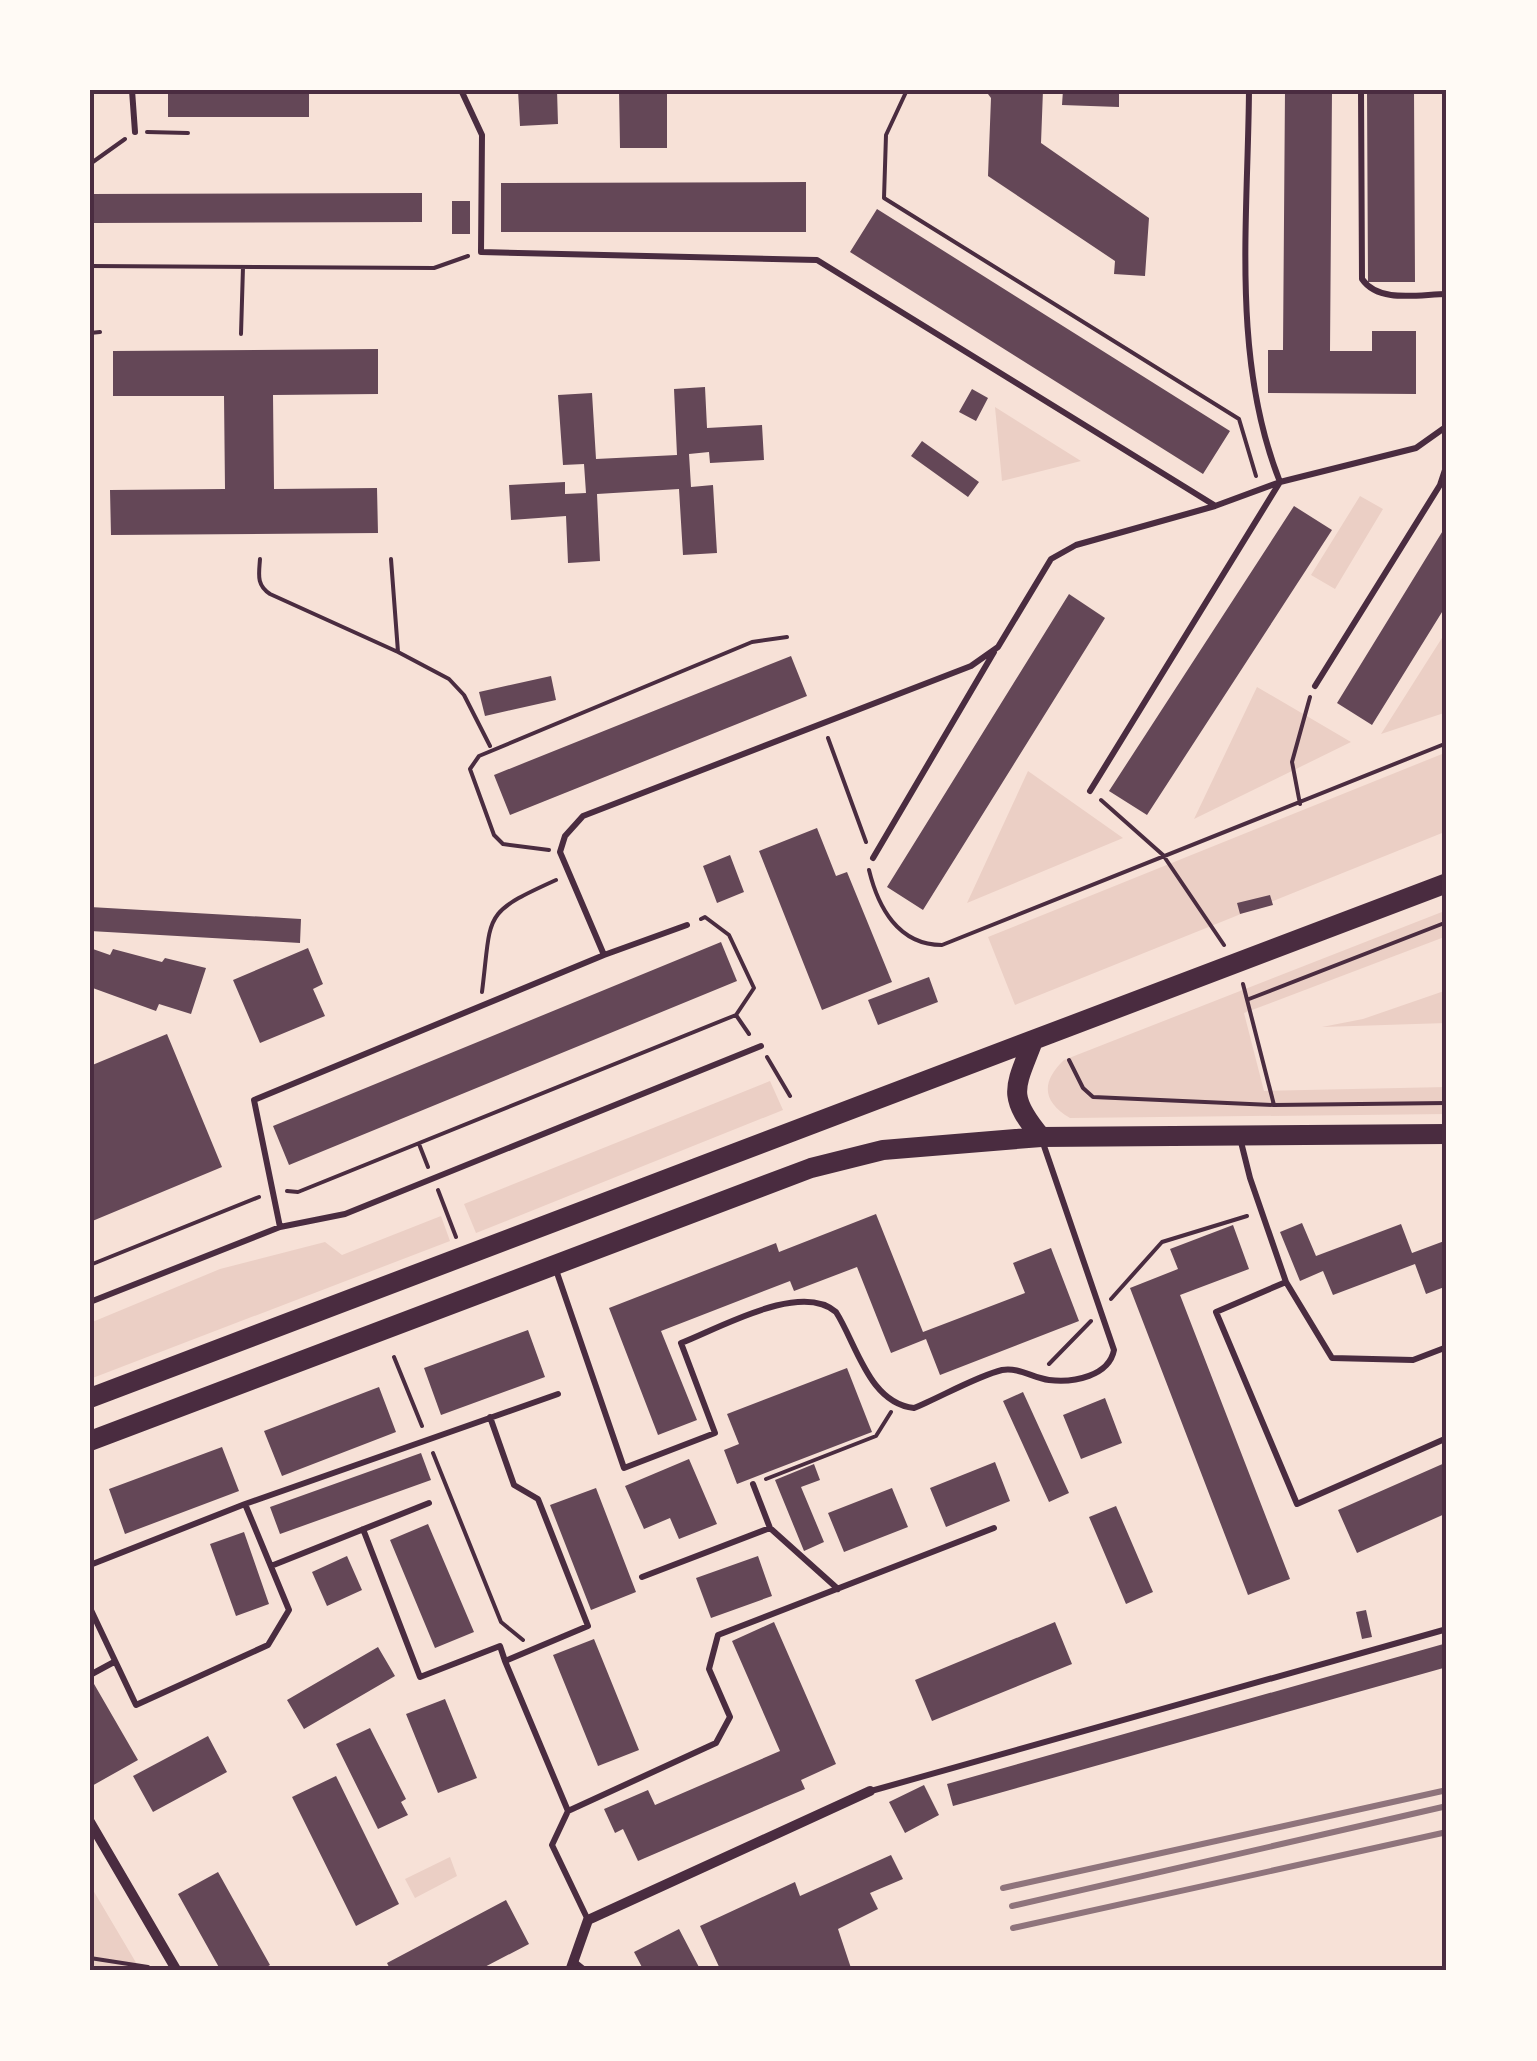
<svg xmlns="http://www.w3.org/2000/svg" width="1537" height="2061" viewBox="0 0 1537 2061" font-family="Mulish,sans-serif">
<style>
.green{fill:#ebcfc5}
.building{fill:#644757}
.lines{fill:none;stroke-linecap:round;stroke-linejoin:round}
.path{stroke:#4a2c40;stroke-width:4}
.service{stroke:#4a2c40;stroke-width:6}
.minor{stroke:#4a2c40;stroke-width:10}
.primary{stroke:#4a2c40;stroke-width:20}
.rail{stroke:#8f747c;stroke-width:6}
.neatline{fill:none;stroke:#4a2c40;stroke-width:4}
</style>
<rect width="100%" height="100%" fill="#f7e1d7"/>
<!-- green -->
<path class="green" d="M 995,407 L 1081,461 L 1002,481 Z
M 1360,496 L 1383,509 L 1335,589 L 1311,575 Z
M 1447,630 L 1447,712 L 1381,734 Z
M 1257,687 L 1351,742 L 1194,819 Z
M 1447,752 L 1447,831 L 1015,1005 L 988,937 Z
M 1028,771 L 1123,838 L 967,903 Z
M 1447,910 L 1447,936 L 1244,1013 L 1264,1091 L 1447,1087 L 1447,1114 L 1070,1118 C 1042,1101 1041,1082 1064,1060 Z
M 1447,990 L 1447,1023 L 1322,1027 L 1363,1019 Z
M 770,1081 L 783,1110 L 476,1233 L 464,1204 Z
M 441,1216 L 450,1241 L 90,1379 L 90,1323 L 220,1269 L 325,1242 L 342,1255 Z
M 450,1857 L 457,1876 L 415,1898 L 405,1879 Z
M 90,1885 L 141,1971 L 90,1971 Z"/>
<!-- building -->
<path class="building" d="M 168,90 L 309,90 L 309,117 L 168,117 Z
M 518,90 L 557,90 L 558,124 L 520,126 Z
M 619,90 L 667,90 L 667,148 L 620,148 Z
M 985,90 L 1043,90 L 1041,143 L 1149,218 L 1145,276 L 1114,274 L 1115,261 L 988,176 L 991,98 Z
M 1063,90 L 1119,90 L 1119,107 L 1062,105 Z
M 1285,90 L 1332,90 L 1330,351 L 1372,351 L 1372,331 L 1416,331 L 1416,394 L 1268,393 L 1268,350 L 1283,350 Z
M 1367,90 L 1414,90 L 1415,282 L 1368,282 Z
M 806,182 L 806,232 L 501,232 L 501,183 Z
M 422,193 L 422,222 L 90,223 L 90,194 Z
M 452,201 L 470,201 L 470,234 L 452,234 Z
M 877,209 L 1230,431 L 1203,474 L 850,252 Z
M 378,349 L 378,394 L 273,395 L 274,489 L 377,488 L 378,533 L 111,535 L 110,490 L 225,489 L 224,396 L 113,396 L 113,351 Z
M 705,387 L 707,428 L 762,425 L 764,460 L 710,463 L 709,452 L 689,454 L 691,487 L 713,485 L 717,553 L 683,555 L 679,489 L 597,494 L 600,561 L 568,563 L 566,516 L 511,520 L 509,485 L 565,482 L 565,494 L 586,493 L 584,464 L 563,465 L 558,395 L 592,393 L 596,459 L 677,455 L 674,389 Z
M 972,389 L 988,398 L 976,421 L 959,412 Z
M 922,441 L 979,482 L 968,497 L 911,456 Z
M 1294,506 L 1332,530 L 1147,815 L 1109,791 Z
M 1447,524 L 1447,604 L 1372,725 L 1337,703 Z
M 1069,594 L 1105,618 L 923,910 L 887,887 Z
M 791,656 L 807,696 L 510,815 L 494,775 Z
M 551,676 L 556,700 L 485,716 L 479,692 Z
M 817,828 L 836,876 L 847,872 L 892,982 L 822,1010 L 759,851 Z
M 730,855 L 744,892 L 717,903 L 703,866 Z
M 1270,895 L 1273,905 L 1240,914 L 1237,903 Z
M 90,907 L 301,919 L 300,943 L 90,931 Z
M 721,942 L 737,981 L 289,1165 L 273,1126 Z
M 90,948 L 110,955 L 113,949 L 162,962 L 165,958 L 206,968 L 191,1014 L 159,1004 L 156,1011 L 90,987 Z
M 308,948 L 323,984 L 313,989 L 325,1016 L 260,1043 L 233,980 Z
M 929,977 L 938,1002 L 878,1025 L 868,1000 Z
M 167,1034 L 222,1167 L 90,1222 L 90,1066 Z
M 876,1214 L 923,1332 L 1025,1293 L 1013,1263 L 1051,1248 L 1079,1321 L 940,1375 L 926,1339 L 891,1353 L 857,1267 L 794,1291 L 790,1281 L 661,1331 L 697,1420 L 658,1435 L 609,1308 L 776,1243 L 779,1252 Z
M 1302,1223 L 1316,1256 L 1401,1224 L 1412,1253 L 1447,1240 L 1447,1286 L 1426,1294 L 1415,1264 L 1333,1295 L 1323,1271 L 1300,1281 L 1280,1232 Z
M 1233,1225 L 1249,1269 L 1180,1295 L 1290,1579 L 1248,1595 L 1130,1288 L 1178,1269 L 1170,1249 Z
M 528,1330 L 545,1377 L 441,1415 L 424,1368 Z
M 847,1368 L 872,1432 L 737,1484 L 724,1450 L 739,1444 L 727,1414 Z
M 379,1387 L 396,1432 L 282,1476 L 264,1431 Z
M 1023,1392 L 1069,1493 L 1049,1502 L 1003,1401 Z
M 1105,1398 L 1122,1443 L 1081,1459 L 1063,1415 Z
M 222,1447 L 239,1491 L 125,1534 L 109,1489 Z
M 421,1453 L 431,1480 L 280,1534 L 270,1507 Z
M 689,1459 L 717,1524 L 679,1539 L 670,1518 L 644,1529 L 625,1486 Z
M 995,1462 L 1010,1501 L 946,1527 L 930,1488 Z
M 1447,1462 L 1447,1513 L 1357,1553 L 1338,1510 Z
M 814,1464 L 820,1480 L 801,1487 L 824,1542 L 804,1551 L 775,1480 Z
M 596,1488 L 636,1592 L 591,1610 L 550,1505 Z
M 892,1488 L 908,1527 L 844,1552 L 828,1513 Z
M 1116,1506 L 1153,1592 L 1126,1604 L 1089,1517 Z
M 428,1524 L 474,1632 L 435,1648 L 390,1540 Z
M 244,1532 L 269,1604 L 236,1616 L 210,1544 Z
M 347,1556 L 362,1590 L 327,1606 L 312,1572 Z
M 758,1556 L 772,1596 L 711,1618 L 696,1578 Z
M 1366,1610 L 1372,1637 L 1362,1639 L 1356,1612 Z
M 774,1622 L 836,1764 L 801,1780 L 805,1789 L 638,1861 L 623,1829 L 615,1833 L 604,1809 L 648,1790 L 655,1805 L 780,1751 L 732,1641 Z
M 1055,1622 L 1072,1664 L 932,1721 L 915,1680 Z
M 594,1639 L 639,1750 L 598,1766 L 553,1655 Z
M 1447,1643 L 1447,1667 L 953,1806 L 947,1784 Z
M 378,1647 L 395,1676 L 304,1729 L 287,1700 Z
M 90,1677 L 138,1760 L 90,1787 Z
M 445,1699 L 477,1778 L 438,1793 L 406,1714 Z
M 370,1728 L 406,1799 L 401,1802 L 408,1815 L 378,1829 L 336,1744 Z
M 208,1736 L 227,1772 L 153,1812 L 133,1776 Z
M 336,1776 L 399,1904 L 356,1926 L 292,1797 Z
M 924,1785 L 939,1815 L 905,1833 L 889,1802 Z
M 891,1855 L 903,1879 L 870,1893 L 878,1909 L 838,1929 L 852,1971 L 721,1971 L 700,1926 L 795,1882 L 800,1896 Z
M 218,1872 L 270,1965 L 259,1971 L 221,1971 L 178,1894 Z
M 506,1900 L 529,1944 L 477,1971 L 391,1971 L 387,1963 Z
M 679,1929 L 701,1971 L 644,1971 L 634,1952 Z"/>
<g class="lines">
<!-- path -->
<path class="path" d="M 907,90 L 886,135 L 884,198 L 1239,419 L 1256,476
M 147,132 L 188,133
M 90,164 L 125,139
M 90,266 L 434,268 L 468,256
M 90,333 L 100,332
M 241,334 L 243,267
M 260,559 C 259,574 256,585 270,594 L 398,652
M 391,559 L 398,652 L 449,679 L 464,695 L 490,746
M 828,738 L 866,842
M 1101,800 L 1163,855 L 1224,945
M 1300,804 L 1292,762 L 1310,697
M 549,850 L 503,844 L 494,835 L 470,769 L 479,756 L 752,642 L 787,637
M 869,870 C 878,907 898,945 942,945 L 1447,743
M 701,919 L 705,917 L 729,935 L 754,988 L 736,1015
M 1243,984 L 1274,1105
M 482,992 C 492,913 481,914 556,880
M 1249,999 L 1447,922
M 767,1057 L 790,1096
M 1069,1060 L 1083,1088 L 1093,1097 L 1274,1105 L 1447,1103
M 419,1144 L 428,1167
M 438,1190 L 456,1237
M 287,1191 L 298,1192 L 736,1015 L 749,1034
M 90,1265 L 259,1197
M 1111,1299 L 1162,1242 L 1247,1216
M 394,1357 L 422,1426
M 1049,1364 L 1091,1321
M 433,1453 L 501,1622 L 523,1640
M 766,1479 L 876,1436 L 891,1412
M 90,1958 L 148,1967"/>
<!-- service -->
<path class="service" d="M 132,90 L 135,132
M 461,90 L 482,135 L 481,252 L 817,260 L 1214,505
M 1361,90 L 1362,279 C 1379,304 1420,294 1447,294
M 684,91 L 736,90
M 1315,686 L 1440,485 L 1447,464
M 1090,791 L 1280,482 C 1231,359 1248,220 1249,90
M 873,858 L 994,652
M 604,955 L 560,852 L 565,836 L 583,816 L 971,666 L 998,647 L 1051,559 L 1076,545 L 1215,506 L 1280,482 L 1416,448 L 1447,426
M 1240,1138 L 1250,1178 L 1286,1282 L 1332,1358 L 1413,1360 L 1447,1347
M 280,1227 L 254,1100 L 604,955 L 687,925
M 555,1267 L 624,1468 L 715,1433 L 681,1343 C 720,1328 801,1281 836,1312 C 857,1345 869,1403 914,1408 C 939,1398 977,1376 1002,1370 C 1019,1367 1033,1378 1049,1380 C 1074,1383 1109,1376 1114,1350 L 1043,1143
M 1286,1282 L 1216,1312 L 1297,1504 L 1447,1438
M 90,1302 L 280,1227 L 345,1214 L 761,1046
M 490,1417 L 514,1485 L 538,1499 L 588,1626 L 505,1661 L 568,1811 L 552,1845 L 588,1920
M 770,1528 L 838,1589
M 363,1529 L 420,1677 L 500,1646 L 505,1661
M 90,1565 L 245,1504 L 558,1394
M 271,1566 L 429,1503
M 642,1577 L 770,1528 L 753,1484
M 90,1608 L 136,1705 L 268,1645 L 289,1610 L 245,1504
M 90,1675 L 114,1662
M 871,1791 L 1447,1629
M 568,1811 L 716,1743 L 730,1717 L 709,1669 L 718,1635 L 994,1528
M 576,1963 L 586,1971"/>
<!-- minor -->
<path class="minor" d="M 90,1822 L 177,1971
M 570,1971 L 588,1920 L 870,1791"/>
<!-- primary -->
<path class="primary" d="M 1033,1041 C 1015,1088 1006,1095 1041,1137
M 90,1398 L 1447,883
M 90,1441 L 811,1168 L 883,1150 L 1041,1137 L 1447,1134"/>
<!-- rail -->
<path class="rail" d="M 1003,1888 L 1447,1790
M 1012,1906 L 1447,1806
M 1013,1928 L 1447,1832"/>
</g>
<!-- border -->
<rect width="1537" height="2061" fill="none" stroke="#fffaf5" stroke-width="185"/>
<rect x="92" y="92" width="1352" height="1876" class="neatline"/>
</svg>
